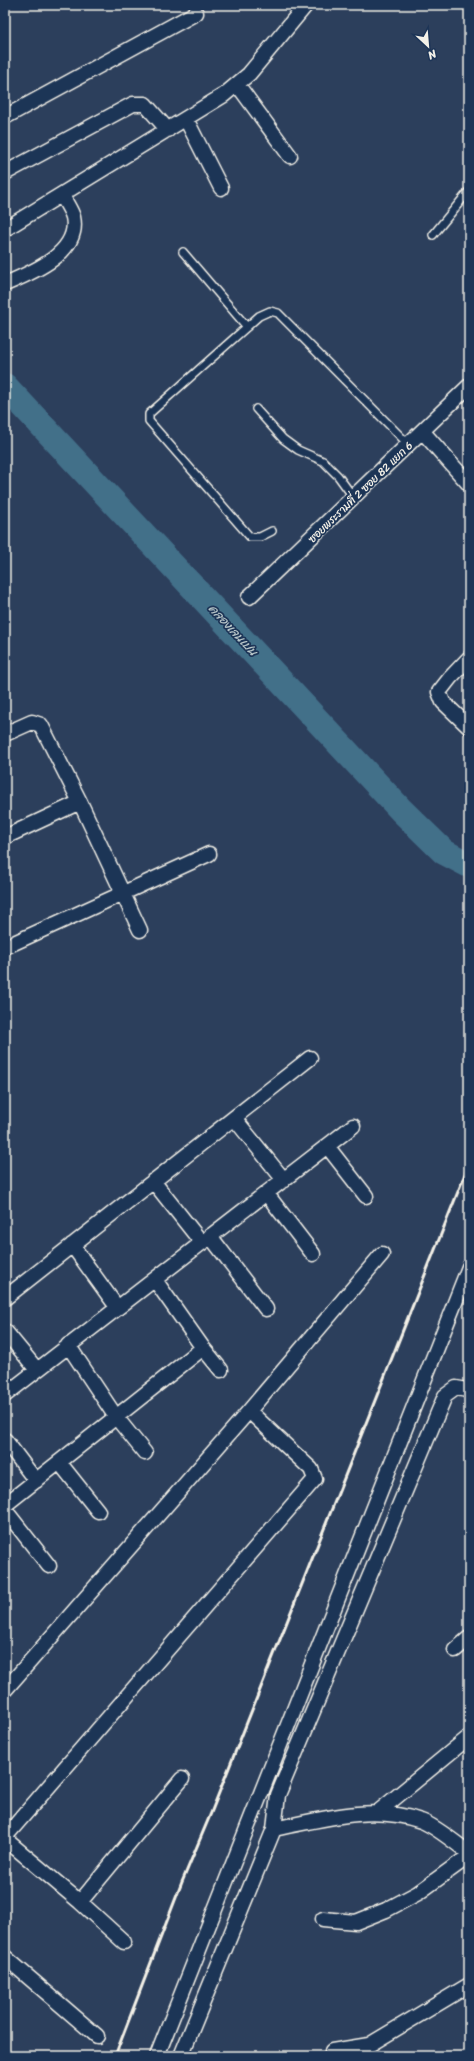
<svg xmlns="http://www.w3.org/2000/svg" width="474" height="2061" viewBox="0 0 474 2061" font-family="Sriracha,'Playpen Sans Thai',sans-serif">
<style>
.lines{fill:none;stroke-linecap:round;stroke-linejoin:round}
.river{stroke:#436f89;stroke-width:26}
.lane-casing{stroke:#f4f1e8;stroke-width:10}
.street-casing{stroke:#f4f1e8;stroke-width:17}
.lane{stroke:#1d3557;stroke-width:7}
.street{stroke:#1d3557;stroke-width:14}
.rail{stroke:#f4f1e8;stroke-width:3}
.labels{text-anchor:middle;stroke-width:3.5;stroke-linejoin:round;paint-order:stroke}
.street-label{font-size:11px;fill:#f4f1e8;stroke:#1d3557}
.water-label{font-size:12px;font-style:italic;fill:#b6c4c7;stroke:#1d3557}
</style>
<rect width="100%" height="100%" fill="#2c3f5c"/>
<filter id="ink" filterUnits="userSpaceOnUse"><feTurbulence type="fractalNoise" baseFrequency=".025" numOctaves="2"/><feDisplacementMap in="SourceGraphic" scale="8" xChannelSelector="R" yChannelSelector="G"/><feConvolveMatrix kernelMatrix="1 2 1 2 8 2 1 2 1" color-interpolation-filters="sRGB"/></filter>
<g filter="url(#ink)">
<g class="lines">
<!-- river -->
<path class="river" d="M 5,386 L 401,810 L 444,852 L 469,865"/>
<defs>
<path id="lane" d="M 433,235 L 469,191
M 183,252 L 247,327
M 256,409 L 283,439 L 298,450 L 323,461 L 338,476 L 354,498
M 272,531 L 260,537 L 250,537 L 149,421 L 149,414 L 259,316 L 270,311 L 278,313 L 409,445"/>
<path id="street" d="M 237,84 L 290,156
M 5,117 L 196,13
M 186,119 L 221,188
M 5,173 L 133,104 L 145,104 L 168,130
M 5,229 L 224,95 L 249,74 L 306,5
M 5,284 C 31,273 81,253 73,217 C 71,210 65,202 62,195
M 423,432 L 469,484
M 249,597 L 469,386
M 469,658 L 450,678 L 439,692 L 443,702 L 469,727
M 5,734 L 32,722 L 41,725 L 80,802 L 140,930
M 5,837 L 80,802
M 5,947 L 209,854
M 234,1118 L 284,1180
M 327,1146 L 366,1196
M 153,1181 L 202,1243
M 266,1193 L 313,1254
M 210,1236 L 266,1309
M 72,1245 L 117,1307
M 155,1280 L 203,1348 L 221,1370
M 5,1298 L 310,1058
M 5,1331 L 37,1370
M 68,1345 L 116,1417 L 145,1453
M 5,1395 L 353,1126
M 5,1440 L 36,1481
M 59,1462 L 98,1511
M 5,1505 L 203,1348
M 5,1510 L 49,1566
M 455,1650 L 469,1638
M 5,1690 L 249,1411 L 382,1254
M 378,1812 L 469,1737
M 274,1829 C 323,1819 372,1804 421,1821 C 434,1825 457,1844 469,1853
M 5,1837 L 315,1479 L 311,1469 L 249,1411
M 5,1839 L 80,1902 L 124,1942
M 80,1902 L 182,1779
M 323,1919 L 356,1922 L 386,1910 L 418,1893 L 469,1856
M 5,1957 L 97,2036
M 332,2051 L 369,2045 L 469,1985
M 157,2056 L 469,1267
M 181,2056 L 274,1829 L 278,1795 L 445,1396 L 456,1388 L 467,1390 L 469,1392"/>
</defs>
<!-- lane casing -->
<use href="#lane" class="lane-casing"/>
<!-- street casing -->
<use href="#street" class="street-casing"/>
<!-- lane -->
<use href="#lane" class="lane"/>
<!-- street -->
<use href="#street" class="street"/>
<!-- rail -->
<path class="rail" d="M 115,2056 L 182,1882 L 211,1813 L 469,1164"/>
</g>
</g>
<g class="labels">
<!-- street labels -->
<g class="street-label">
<text transform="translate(360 492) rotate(-44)" y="4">ซอยพระรามที่ 2 ซอย 82 แยก 6</text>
</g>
<!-- water labels -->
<g class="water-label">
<text transform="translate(233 630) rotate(47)" y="4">คลองเลนเปน</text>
</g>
</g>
<!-- margin -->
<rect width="474" height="2061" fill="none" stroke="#1d3557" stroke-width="20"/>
<rect x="10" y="10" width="454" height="2041" fill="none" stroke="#f4f1e8" stroke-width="1.5" filter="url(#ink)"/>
<!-- north arrow -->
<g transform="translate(428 46) rotate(154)" stroke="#1d3557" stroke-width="3" paint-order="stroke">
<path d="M0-3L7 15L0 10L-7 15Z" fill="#f4f1e8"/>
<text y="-6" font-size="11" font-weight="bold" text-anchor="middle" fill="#f4f1e8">N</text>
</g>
</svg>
